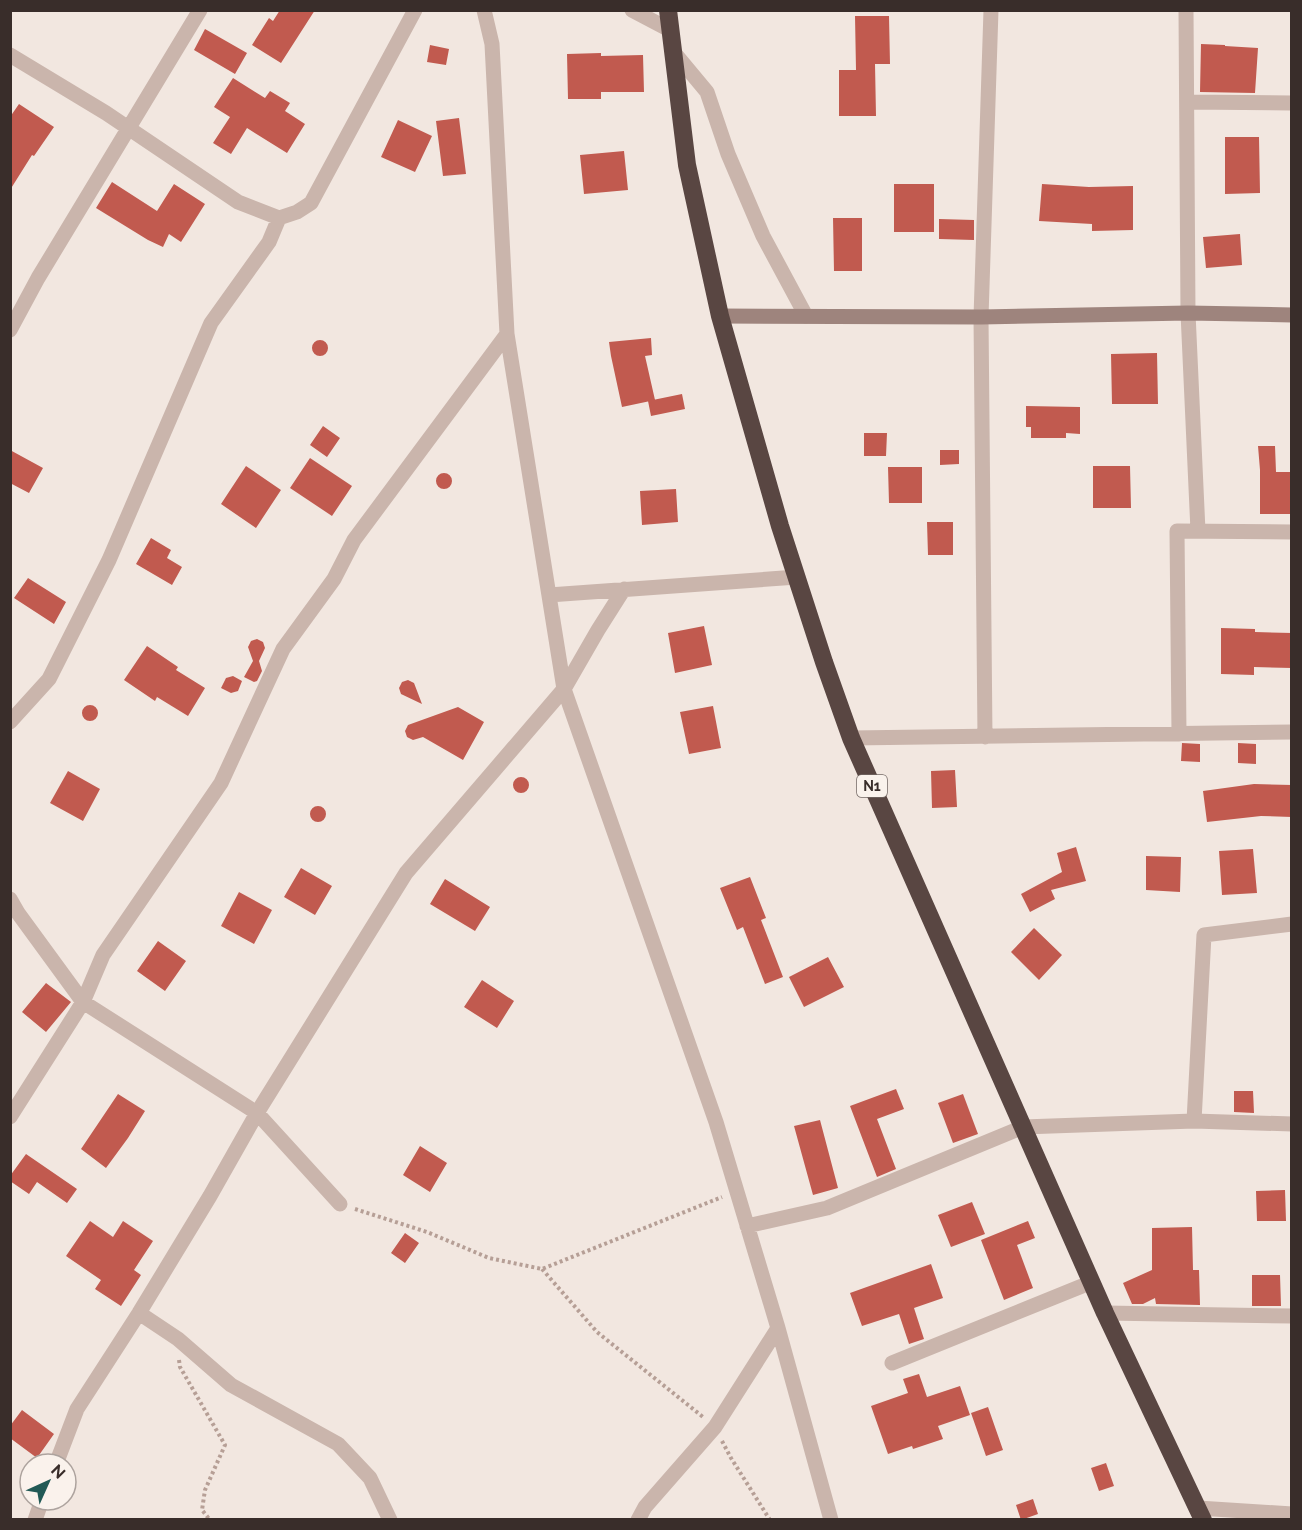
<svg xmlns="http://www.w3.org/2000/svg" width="1302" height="1530" viewBox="0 0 1302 1530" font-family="Raleway,sans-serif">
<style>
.building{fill:#c15a4f}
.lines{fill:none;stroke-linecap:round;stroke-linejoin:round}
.path{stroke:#b69f96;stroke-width:4;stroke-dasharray:3 3;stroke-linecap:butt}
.street{stroke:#cab5ac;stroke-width:15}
.secondary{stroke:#9e847d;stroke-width:15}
.highway{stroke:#594642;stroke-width:18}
.labels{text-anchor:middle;stroke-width:4.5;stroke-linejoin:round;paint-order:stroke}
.shield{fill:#faf2ec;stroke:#736864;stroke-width:1.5}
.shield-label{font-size:14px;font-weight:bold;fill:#392d2a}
</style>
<rect width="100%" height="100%" fill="#f2e7e0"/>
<!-- building -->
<path class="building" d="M 280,10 L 315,10 L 281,63 L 252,45 L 269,18 L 273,21 Z
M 855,16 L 889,16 L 890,64 L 875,64 L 876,116 L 839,116 L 839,70 L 856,70 Z
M 205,29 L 247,53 L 235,74 L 194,50 Z
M 1201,44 L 1225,45 L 1225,46 L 1258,48 L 1255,93 L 1200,92 Z
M 430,45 L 449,49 L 446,65 L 427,62 Z
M 601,53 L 601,56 L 643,55 L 644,92 L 601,92 L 601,99 L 568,99 L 567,54 Z
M 233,78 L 265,98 L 270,91 L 290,103 L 285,111 L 305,124 L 287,153 L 247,128 L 231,154 L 213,143 L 230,117 L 214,107 Z
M 19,104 L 54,127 L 34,156 L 32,155 L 10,190 L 10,117 Z
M 459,118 L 466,174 L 443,176 L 436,121 Z
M 398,120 L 432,136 L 415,172 L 381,157 Z
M 1225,137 L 1259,137 L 1260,193 L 1225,194 Z
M 624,151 L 628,190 L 584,194 L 580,155 Z
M 112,182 L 157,211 L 174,184 L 205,204 L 181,242 L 169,234 L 163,247 L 148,240 L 96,208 Z
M 894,184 L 934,184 L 934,232 L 894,232 Z
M 1042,184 L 1089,187 L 1133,186 L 1133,230 L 1092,231 L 1092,224 L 1039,221 Z
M 833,218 L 862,218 L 862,271 L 834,271 Z
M 939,219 L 974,220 L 974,240 L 939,239 Z
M 1240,234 L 1242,265 L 1206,268 L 1203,237 Z
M 651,338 L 652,355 L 645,356 L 655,400 L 622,407 L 611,356 L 609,342 Z
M312 348a8 8 0 1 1 16 0a8 8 0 1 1-16 0Z
M 1157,353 L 1158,404 L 1112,404 L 1111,354 Z
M 682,394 L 685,409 L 651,416 L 648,401 Z
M 1026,406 L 1080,407 L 1080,434 L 1066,433 L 1066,438 L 1031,438 L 1031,427 L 1026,427 Z
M 323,426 L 340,438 L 327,457 L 310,445 Z
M 864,433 L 887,433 L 886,456 L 864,456 Z
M 1258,446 L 1275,446 L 1276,472 L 1292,472 L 1292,514 L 1260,514 L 1260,470 Z
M 10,450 L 43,468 L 29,493 L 10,483 Z
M 940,450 L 959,450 L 959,464 L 940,465 Z
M 310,458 L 352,486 L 332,516 L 290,488 Z
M 246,466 L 281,490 L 256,528 L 221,504 Z
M 1093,466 L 1130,466 L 1131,508 L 1093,508 Z
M 888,467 L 922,467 L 922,503 L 889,503 Z
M436 481a8 8 0 1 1 16 0a8 8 0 1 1-16 0Z
M 676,489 L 678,522 L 642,525 L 640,491 Z
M 927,522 L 953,522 L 953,555 L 928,555 Z
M 151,538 L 171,550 L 167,558 L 182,567 L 172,585 L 136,564 Z
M 28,578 L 66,602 L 54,624 L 14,598 Z
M 704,626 L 712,665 L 675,673 L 668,633 Z
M 1221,628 L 1255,629 L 1255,632 L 1292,633 L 1292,668 L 1254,667 L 1254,675 L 1221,674 Z
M 257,639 L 263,642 L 265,648 L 259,661 L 262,671 L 257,681 L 254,682 L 244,677 L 253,661 L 248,647 L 251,641 Z
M 147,646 L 178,667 L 176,670 L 205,688 L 188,716 L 157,697 L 155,701 L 124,680 Z
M 233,676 L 242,681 L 238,691 L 231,693 L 221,688 L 226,678 Z
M 408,680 L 414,683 L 422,704 L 401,694 L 399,688 L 402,682 Z
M82 713a8 8 0 1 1 16 0a8 8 0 1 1-16 0Z
M 713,706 L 721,748 L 689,754 L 680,712 Z
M 458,707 L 484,722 L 463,760 L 423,737 L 413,740 L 407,737 L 405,731 L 408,725 Z
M 1182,743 L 1200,744 L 1200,762 L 1181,761 Z
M 1238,743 L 1256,744 L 1256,764 L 1238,763 Z
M 955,770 L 957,807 L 932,808 L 931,771 Z
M 68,771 L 100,789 L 83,821 L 50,803 Z
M513 785a8 8 0 1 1 16 0a8 8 0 1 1-16 0Z
M 1254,784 L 1292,785 L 1292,817 L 1261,816 L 1207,822 L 1203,791 Z
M310 814a8 8 0 1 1 16 0a8 8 0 1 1-16 0Z
M 1076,847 L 1086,881 L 1051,890 L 1055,899 L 1030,912 L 1021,894 L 1062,872 L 1057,853 Z
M 1253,849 L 1257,893 L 1222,895 L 1219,851 Z
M 1146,856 L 1181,857 L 1180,892 L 1146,890 Z
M 301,868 L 332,886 L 315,915 L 284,897 Z
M 750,877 L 766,918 L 761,920 L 783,977 L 765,984 L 743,927 L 737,930 L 720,888 Z
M 445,879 L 490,907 L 475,931 L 430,904 Z
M 239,892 L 272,910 L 254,944 L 221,926 Z
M 1034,928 L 1062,955 L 1039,980 L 1011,952 Z
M 158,941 L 186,961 L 165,991 L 137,971 Z
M 828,957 L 844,987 L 804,1007 L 789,977 Z
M 482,980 L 514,1001 L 497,1028 L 464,1007 Z
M 46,983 L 71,1002 L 46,1032 L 22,1012 Z
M 896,1089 L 904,1109 L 877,1119 L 896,1169 L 877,1177 L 850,1106 Z
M 1234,1091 L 1253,1091 L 1254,1113 L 1234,1112 Z
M 118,1094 L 145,1111 L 128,1138 L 106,1168 L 81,1149 Z
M 963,1094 L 978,1134 L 953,1143 L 938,1103 Z
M 820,1120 L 838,1188 L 813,1195 L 794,1126 Z
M 420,1146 L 447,1163 L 430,1192 L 403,1175 Z
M 26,1154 L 77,1189 L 67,1203 L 37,1182 L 29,1194 L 10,1181 L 10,1176 Z
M 1285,1190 L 1286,1221 L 1257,1221 L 1256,1191 Z
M 972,1202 L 985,1234 L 951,1247 L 938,1215 Z
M 90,1221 L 113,1237 L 123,1221 L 153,1241 L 134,1270 L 141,1275 L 121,1306 L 95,1289 L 101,1280 L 66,1256 Z
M 1028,1221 L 1035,1238 L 1017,1245 L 1033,1288 L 1004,1300 L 981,1240 Z
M 1192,1227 L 1193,1270 L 1199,1270 L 1200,1305 L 1156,1304 L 1155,1298 L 1143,1304 L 1132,1304 L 1123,1283 L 1152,1270 L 1152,1228 Z
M 405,1233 L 419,1243 L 405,1263 L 391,1253 Z
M 931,1264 L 943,1298 L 914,1308 L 924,1339 L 909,1344 L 899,1314 L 862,1326 L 850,1293 Z
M 1252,1275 L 1280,1275 L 1281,1306 L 1252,1306 Z
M 919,1374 L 927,1397 L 960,1386 L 970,1415 L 938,1426 L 943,1439 L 913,1449 L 912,1446 L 888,1454 L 871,1406 L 908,1393 L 903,1379 Z
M 988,1407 L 1003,1450 L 986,1456 L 971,1413 Z
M 22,1410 L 54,1434 L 37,1458 L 10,1438 L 10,1426 Z
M 1106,1463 L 1114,1486 L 1099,1491 L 1091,1468 Z
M 1033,1499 L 1038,1514 L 1021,1520 L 1016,1505 Z"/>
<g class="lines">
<!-- path -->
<path class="path" d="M 355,1209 L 427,1232 L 489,1258 L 542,1269 L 722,1197
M 542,1269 L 597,1332 L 703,1417
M 179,1360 L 180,1367 L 225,1445 L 205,1490 L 202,1510 L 210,1520
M 722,1441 L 731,1458 L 770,1520"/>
<!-- street -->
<path class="street" d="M 484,10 L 492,44 L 507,334 L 564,689 L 716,1122 L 778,1328 L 831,1520
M 632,10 L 670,30
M 1186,10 L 1188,313 L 1198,531
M 672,50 L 707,92 L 728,154 L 763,236 L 806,316
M 10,55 L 106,113 L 238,202 L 279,218 L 297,212 L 311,203 L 415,10
M 1187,102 L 1292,103
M 10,330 L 38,278 L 200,10
M 549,595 L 797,577
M 10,722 L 49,679 L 109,560 L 211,323 L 269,242 L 279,218
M 1179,734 L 1177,531 L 1292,532
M 985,737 L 981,317 L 991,10
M 851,738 L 1292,732
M 10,899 L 18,913 L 83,1002 L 257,1113 L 340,1204
M 10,1117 L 83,1002 L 103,955 L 221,783 L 283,649 L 334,579 L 354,540 L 507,334
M 1194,1121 L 1204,935 L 1292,924
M 747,1226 L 827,1208 L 1023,1127 L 1194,1121 L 1292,1124
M 139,1313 L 178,1339 L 231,1385 L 338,1444 L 370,1478 L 390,1520
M 1105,1313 L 1292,1316
M 892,1363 L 1092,1282
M 56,1464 L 77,1409 L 139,1313 L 210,1196 L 257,1113 L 406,873 L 564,689 L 598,630 L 624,589
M 1198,1508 L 1292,1514
M 35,1520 L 42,1500
M 638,1520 L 645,1507 L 715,1427 L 778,1328"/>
<!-- secondary -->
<path class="secondary" d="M 720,316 L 981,317 L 1188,313 L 1292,315"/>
<!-- highway -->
<path class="highway" d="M 668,10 L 687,165 L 720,316 L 780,526 L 824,662 L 851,738 L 1105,1313 L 1203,1520"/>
</g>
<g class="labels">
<!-- shield labels -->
<rect class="shield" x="857" y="775" width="30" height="22" rx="4.5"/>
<g class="shield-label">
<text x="872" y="791">N1</text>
</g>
</g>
<!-- border -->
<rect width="1302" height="1530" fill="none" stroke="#392d2a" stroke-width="24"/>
<!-- north arrow -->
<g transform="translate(48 1482) rotate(45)"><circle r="28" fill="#faf2ec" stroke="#ada39e" stroke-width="1.5"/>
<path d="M0-4.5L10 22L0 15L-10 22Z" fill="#215955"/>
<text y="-9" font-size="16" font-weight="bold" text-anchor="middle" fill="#392d2a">N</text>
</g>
</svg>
